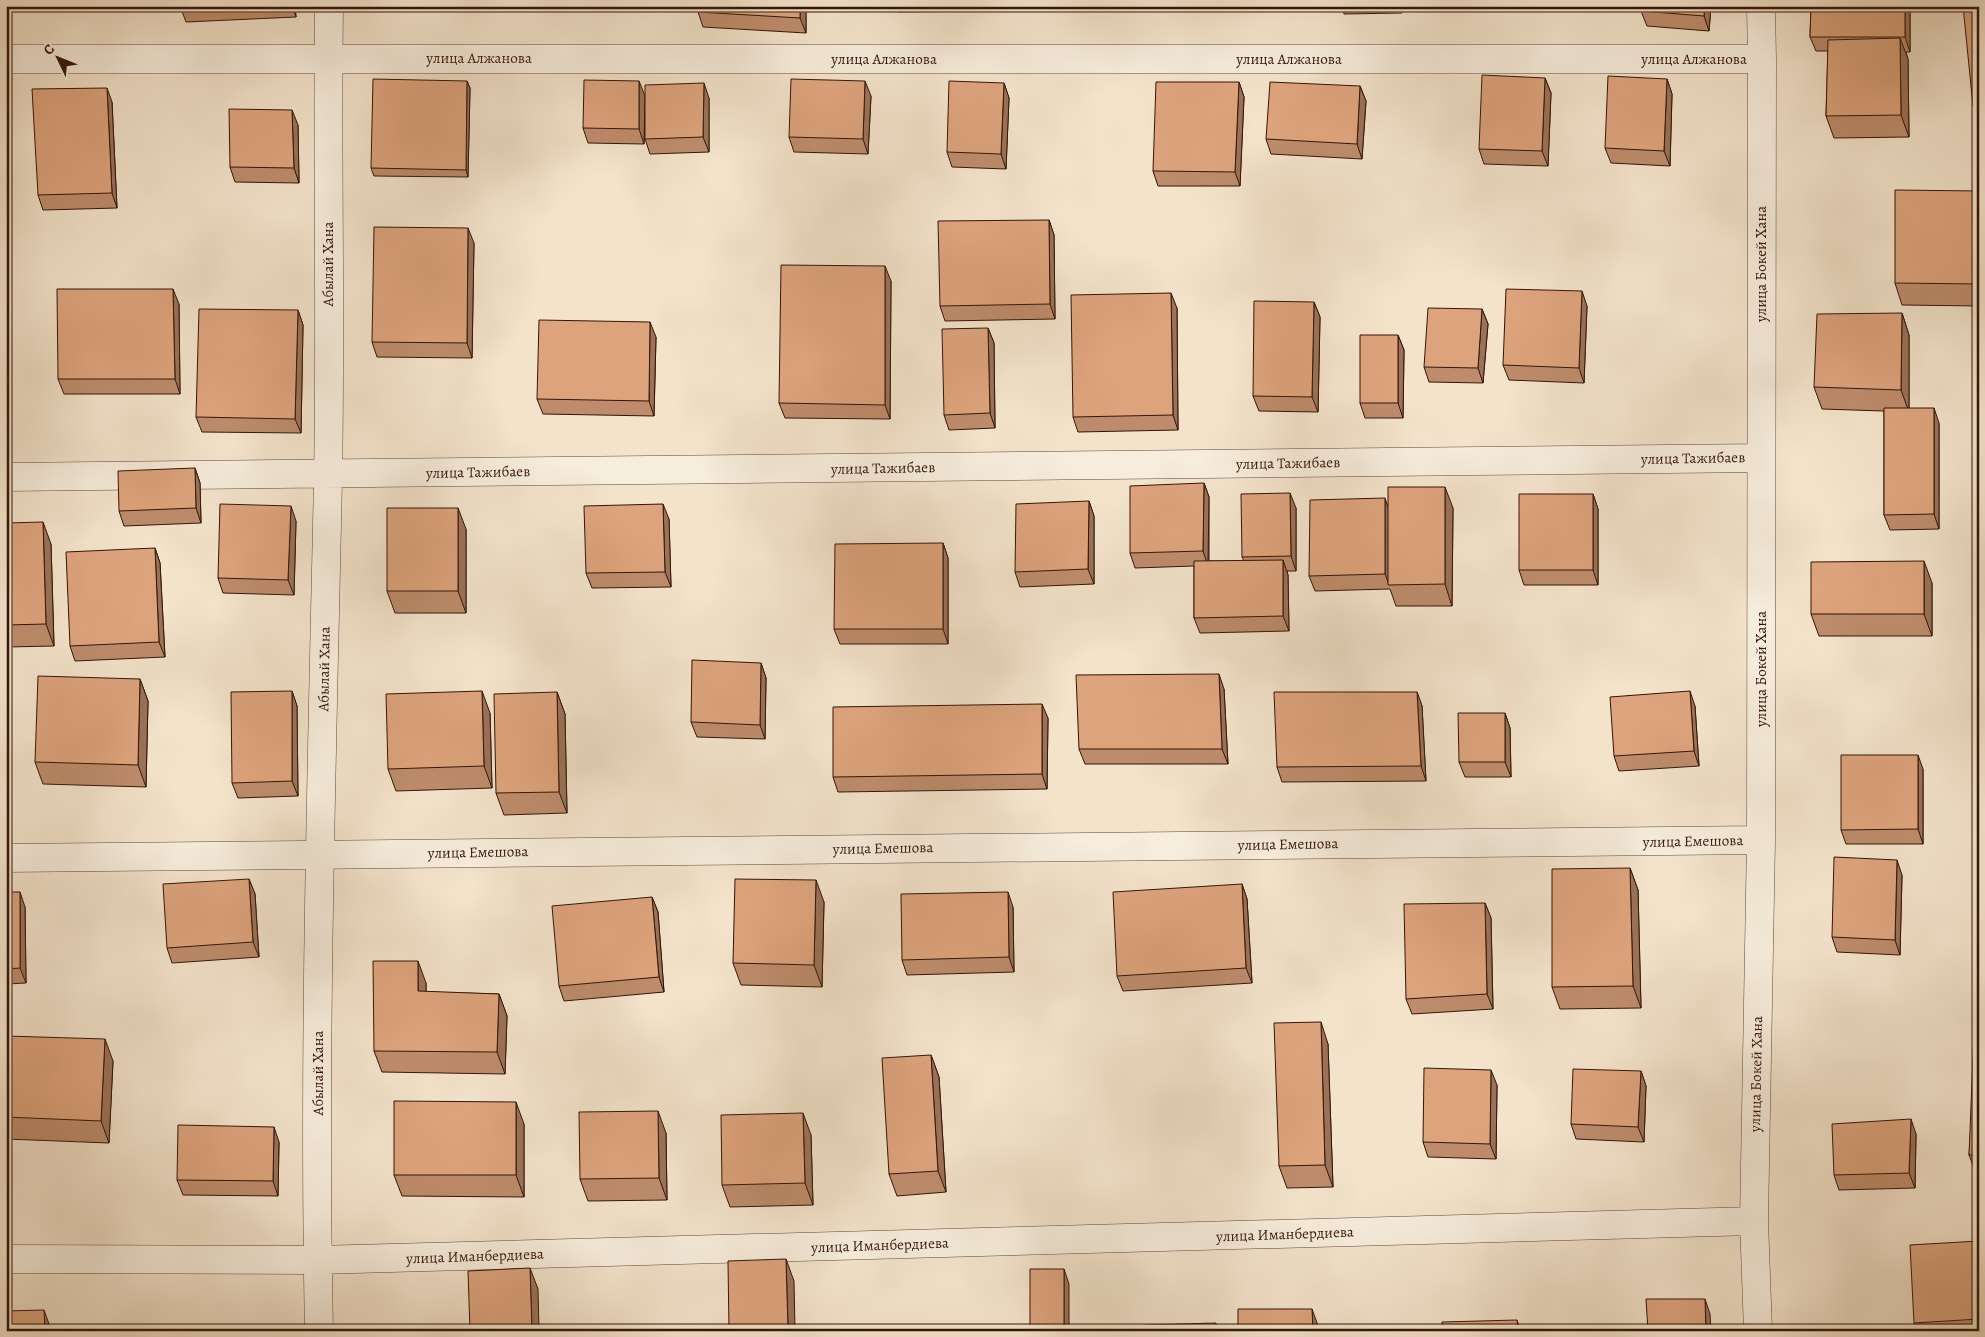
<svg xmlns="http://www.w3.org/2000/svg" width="1985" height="1337" viewBox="0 0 1985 1337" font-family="Alegreya,serif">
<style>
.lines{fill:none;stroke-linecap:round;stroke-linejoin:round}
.minor-casing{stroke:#634839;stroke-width:29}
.minor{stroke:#f7eddd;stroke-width:28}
.wall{fill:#be8c6c;stroke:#331508}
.shaded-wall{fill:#9b7258;stroke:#331508}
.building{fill:#dda37d;stroke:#331508}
.labels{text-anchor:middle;stroke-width:4;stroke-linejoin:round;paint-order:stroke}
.street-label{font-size:15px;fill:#331508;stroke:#f7eddd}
</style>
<rect width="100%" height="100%" fill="#f3e3cb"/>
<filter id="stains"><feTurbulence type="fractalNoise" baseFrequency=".004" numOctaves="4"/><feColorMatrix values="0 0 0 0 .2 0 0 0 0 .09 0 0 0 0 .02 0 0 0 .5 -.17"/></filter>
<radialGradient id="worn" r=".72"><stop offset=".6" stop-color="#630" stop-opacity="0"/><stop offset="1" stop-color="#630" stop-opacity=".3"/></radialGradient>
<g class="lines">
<defs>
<path id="minor" d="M 6,59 L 1762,59
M 6,477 L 1761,458
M 6,858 L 1761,840
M 6,1259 L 317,1260 L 1754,1221
M 319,1331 C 313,1047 322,763 328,479 C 331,321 327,164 329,6
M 1758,1331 L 1754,1221 L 1761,840 L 1762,59 L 1761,6"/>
</defs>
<!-- minor casing -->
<use href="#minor" class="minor-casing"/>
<!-- minor -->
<use href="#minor" class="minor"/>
</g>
<!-- wall -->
<path class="wall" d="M 180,6 L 295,6 L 296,17 L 186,22 Z
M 698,6 L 806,6 L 806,33 L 703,27 L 698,12 Z
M 896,6 L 992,6 L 992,11 L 898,12 Z
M 1342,6 L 1402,6 L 1402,13 L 1344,14 Z
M 1642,6 L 1711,6 L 1709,31 L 1647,26 L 1641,11 Z
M 1811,6 L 1910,6 L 1910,52 L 1906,52 L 1908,59 L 1909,137 L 1834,138 L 1826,116 L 1828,51 L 1816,51 L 1810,37 Z
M 1979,6 L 1979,122 L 1973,106 Z
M 1545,78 L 1551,93 L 1548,166 L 1484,164 L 1479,149 Z
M 1667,79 L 1672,94 L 1670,166 L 1611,163 L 1605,148 Z
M 467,81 L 470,88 L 468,177 L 374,176 L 371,168 Z
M 1239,82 L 1244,97 L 1240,186 L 1158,186 L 1153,171 Z
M 1004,83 L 1009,98 L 1006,169 L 952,167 L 947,152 Z
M 1360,86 L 1366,101 L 1362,159 L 1271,154 L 1266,139 Z
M 645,96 L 644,144 L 588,143 L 583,128 Z
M 871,96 L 868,154 L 794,152 L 789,137 Z
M 709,98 L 709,152 L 650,154 L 645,139 Z
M 112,102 L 117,208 L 43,210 L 38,195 Z
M 298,125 L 299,183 L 235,182 L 230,167 Z
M 1979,191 L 1979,306 L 1902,305 L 1895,283 Z
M 1049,220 L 1054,235 L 1055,319 L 945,321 L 940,306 Z
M 474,243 L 472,358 L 377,357 L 372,342 Z
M 891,281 L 890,419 L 785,418 L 779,403 Z
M 1314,302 L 1320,317 L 1318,412 L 1259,411 L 1253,396 Z
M 179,304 L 180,394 L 64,394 L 58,379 Z
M 1587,306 L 1584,383 L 1509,380 L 1503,365 Z
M 1177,308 L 1178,430 L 1078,432 L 1073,417 Z
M 1482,309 L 1488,324 L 1483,383 L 1429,382 L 1424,367 Z
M 298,310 L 303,325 L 301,433 L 202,432 L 196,417 Z
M 1902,313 L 1909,335 L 1909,408 L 1939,423 L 1939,529 L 1890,530 L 1884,515 L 1884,411 L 1822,409 L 1814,387 Z
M 988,328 L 994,343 L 995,428 L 949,430 L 944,415 Z
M 1398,335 L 1404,350 L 1403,418 L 1365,418 L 1360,403 Z
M 656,337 L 654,416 L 543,414 L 537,399 Z
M 195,468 L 200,483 L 201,523 L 124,526 L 119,511 Z
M 1204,483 L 1209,497 L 1209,561 L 1244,561 L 1242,557 L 1296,508 L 1296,571 L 1287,571 L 1288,575 L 1289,631 L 1200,633 L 1194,618 L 1194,566 L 1135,568 L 1130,553 Z
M 1593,494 L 1598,509 L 1598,585 L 1524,585 L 1519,570 Z
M 1089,501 L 1094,516 L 1094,584 L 1020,587 L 1015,572 Z
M 1388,507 L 1453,508 L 1452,606 L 1396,606 L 1390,589 L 1315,591 L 1309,576 Z
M 669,519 L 671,587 L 592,588 L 586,573 Z
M 296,521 L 294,595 L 223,593 L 218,578 Z
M 6,523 L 51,544 L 54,646 L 6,647 Z
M 466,529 L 466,613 L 395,613 L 387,591 Z
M 943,543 L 948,558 L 948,644 L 840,644 L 834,629 Z
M 155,548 L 160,563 L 165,657 L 75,661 L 70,646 Z
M 1932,583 L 1932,636 L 1819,636 L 1811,614 Z
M 761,663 L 766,678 L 765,739 L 697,737 L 691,722 Z
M 140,679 L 148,701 L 146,787 L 43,784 L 35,762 Z
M 1224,689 L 1228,764 L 1085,764 L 1079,749 Z
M 292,691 L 297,706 L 298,796 L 238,798 L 232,783 Z
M 557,692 L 565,714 L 567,813 L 504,815 L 496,793 Z
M 1417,692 L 1422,706 L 1426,781 L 1282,782 L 1277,767 Z
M 1695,706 L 1699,766 L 1619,771 L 1614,756 Z
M 490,713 L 492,788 L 396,791 L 388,769 Z
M 1505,713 L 1510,728 L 1511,777 L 1465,777 L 1459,762 Z
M 1048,718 L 1047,789 L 838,792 L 833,777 Z
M 1923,769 L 1923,844 L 1846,844 L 1841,830 Z
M 1630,868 L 1638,890 L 1641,1008 L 1560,1009 L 1552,987 Z
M 1902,875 L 1900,955 L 1837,952 L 1832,937 Z
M 249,879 L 255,894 L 259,957 L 172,963 L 167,948 Z
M 1242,884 L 1247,899 L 1252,983 L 1123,991 L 1117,976 Z
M 6,892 L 25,907 L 26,983 L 6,984 Z
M 652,897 L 658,912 L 664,992 L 564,1001 L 559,986 Z
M 824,902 L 822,987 L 741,985 L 733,963 Z
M 1485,903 L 1491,918 L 1493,1009 L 1412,1014 L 1406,999 Z
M 1013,907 L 1014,972 L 907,975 L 902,960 Z
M 426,983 L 426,992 L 499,994 L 507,1016 L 505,1074 L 382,1072 L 374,1051 Z
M 1979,1007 L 1979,1176 L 1977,1176 L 1969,1155 Z
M 6,1036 L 113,1061 L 109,1143 L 6,1139 Z
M 1328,1044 L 1333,1187 L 1287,1188 L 1279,1166 Z
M 931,1055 L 939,1077 L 946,1192 L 897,1196 L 889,1174 Z
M 1641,1071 L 1646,1086 L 1644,1142 L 1576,1139 L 1571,1124 Z
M 1497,1085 L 1496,1159 L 1428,1157 L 1423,1142 Z
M 524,1124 L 524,1197 L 402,1196 L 394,1175 Z
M 666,1133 L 667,1200 L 588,1201 L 580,1179 Z
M 1916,1134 L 1915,1188 L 1839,1190 L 1834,1175 Z
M 811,1135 L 813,1205 L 730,1207 L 722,1185 Z
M 279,1142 L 278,1196 L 183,1195 L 177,1180 Z
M 1979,1241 L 1979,1331 L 1917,1331 L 1914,1323 Z"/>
<!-- shaded-wall -->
<path class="shaded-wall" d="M 292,6 L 295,6 L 296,17 Z
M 800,6 L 806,6 L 806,33 L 800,18 Z
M 1705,6 L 1711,6 L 1709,31 L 1704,16 Z
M 1905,6 L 1910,6 L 1910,52 L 1905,37 Z
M 1900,38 L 1908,59 L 1909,137 L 1901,115 Z
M 1545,78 L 1551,93 L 1548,166 L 1542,151 Z
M 1667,79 L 1672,94 L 1670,166 L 1664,151 Z
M 467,81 L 470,88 L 468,177 L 466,170 Z
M 639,81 L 645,96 L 644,144 L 639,129 Z
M 865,81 L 871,96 L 868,154 L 863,139 Z
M 1239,82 L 1244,97 L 1240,186 L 1235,172 Z
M 704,83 L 709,98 L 709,152 L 703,137 Z
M 1004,83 L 1009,98 L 1006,169 L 1001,154 Z
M 1360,86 L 1366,101 L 1362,159 L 1357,144 Z
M 107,88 L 112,102 L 117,208 L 112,193 Z
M 292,110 L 298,125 L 299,183 L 294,168 Z
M 1049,220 L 1054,235 L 1055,319 L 1050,304 Z
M 468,228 L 474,243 L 472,358 L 467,343 Z
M 885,266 L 891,281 L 890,419 L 885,405 Z
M 173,289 L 179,304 L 180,394 L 175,379 Z
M 1582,291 L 1587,306 L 1584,383 L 1579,368 Z
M 1171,293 L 1177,308 L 1178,430 L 1173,415 Z
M 1314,302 L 1320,317 L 1318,412 L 1312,397 Z
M 1482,309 L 1488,324 L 1483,383 L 1478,368 Z
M 298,310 L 303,325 L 301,433 L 295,419 Z
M 1902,313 L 1909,335 L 1909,412 L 1901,390 Z
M 650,322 L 656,337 L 654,416 L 649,401 Z
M 988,328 L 994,343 L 995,428 L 990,413 Z
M 1398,335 L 1404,350 L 1403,418 L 1398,403 Z
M 1934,408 L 1939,423 L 1939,529 L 1934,514 Z
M 195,468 L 200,483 L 201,523 L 196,508 Z
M 1204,483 L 1209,497 L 1208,566 L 1203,551 Z
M 1445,487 L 1453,508 L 1452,606 L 1445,584 Z
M 1290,493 L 1296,508 L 1296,571 L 1291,556 Z
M 1593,494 L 1598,509 L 1598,585 L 1593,570 Z
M 1385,498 L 1390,513 L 1389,585 L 1385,574 Z
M 1089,501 L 1094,516 L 1094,584 L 1088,569 Z
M 663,504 L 669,519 L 671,587 L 665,572 Z
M 291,506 L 296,521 L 294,595 L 288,580 Z
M 458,508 L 466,529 L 466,613 L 458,591 Z
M 43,522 L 51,544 L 54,646 L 46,624 Z
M 943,543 L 948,558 L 948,644 L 943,629 Z
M 155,548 L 160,563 L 165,657 L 159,642 Z
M 1283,560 L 1288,575 L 1289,631 L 1283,616 Z
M 1924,561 L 1932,583 L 1932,636 L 1924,614 Z
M 761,663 L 766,678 L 765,739 L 760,725 Z
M 1219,674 L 1224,689 L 1228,764 L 1222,749 Z
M 140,679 L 148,701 L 146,787 L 138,765 Z
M 292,691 L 297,706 L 298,796 L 292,781 Z
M 482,691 L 490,713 L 492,788 L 484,766 Z
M 1690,691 L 1695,706 L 1699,766 L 1694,751 Z
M 557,692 L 565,714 L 567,813 L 559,792 Z
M 1417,692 L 1422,706 L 1426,781 L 1421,766 Z
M 1042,704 L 1048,718 L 1047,789 L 1042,774 Z
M 1505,713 L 1510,728 L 1511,777 L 1505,762 Z
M 1918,755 L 1923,769 L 1923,844 L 1918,829 Z
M 1897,860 L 1902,875 L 1900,955 L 1895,940 Z
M 1630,868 L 1638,890 L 1641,1008 L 1633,986 Z
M 249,879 L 255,894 L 259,957 L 253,942 Z
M 816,880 L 824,902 L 822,987 L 814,965 Z
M 1242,884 L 1247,899 L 1252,983 L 1246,968 Z
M 20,892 L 25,907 L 26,983 L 20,968 Z
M 1008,892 L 1013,907 L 1014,972 L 1009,957 Z
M 652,897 L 658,912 L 664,992 L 659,977 Z
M 1485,903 L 1491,918 L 1493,1009 L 1487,994 Z
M 418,961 L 426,983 L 426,1013 L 418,991 Z
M 499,994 L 507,1016 L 505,1074 L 497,1052 Z
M 1321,1022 L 1328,1044 L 1333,1187 L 1325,1165 Z
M 105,1039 L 113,1061 L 109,1143 L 101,1121 Z
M 931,1055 L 939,1077 L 946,1192 L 938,1171 Z
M 1491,1070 L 1497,1085 L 1496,1159 L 1490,1144 Z
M 1641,1071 L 1646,1086 L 1644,1142 L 1638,1127 Z
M 516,1102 L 524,1124 L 524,1197 L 516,1175 Z
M 658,1111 L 666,1133 L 667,1200 L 659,1178 Z
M 803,1113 L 811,1135 L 813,1205 L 805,1183 Z
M 1911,1119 L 1916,1134 L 1915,1188 L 1909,1173 Z
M 274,1127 L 279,1142 L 278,1196 L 273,1181 Z
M 786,1259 L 794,1281 L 795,1331 L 788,1329 Z
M 530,1268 L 538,1289 L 539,1331 L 532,1331 Z
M 1064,1269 L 1069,1284 L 1069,1331 L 1064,1331 Z
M 1705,1299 L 1710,1314 L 1711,1331 L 1706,1331 Z
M 1312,1309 L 1320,1331 L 1313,1331 Z
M 44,1310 L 49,1324 L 50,1331 L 45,1331 Z
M 1517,1320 L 1521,1331 L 1518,1331 Z"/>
<!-- building -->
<path class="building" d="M 698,6 L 800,6 L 800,18 L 698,12 Z
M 1642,6 L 1705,6 L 1704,16 L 1641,11 Z
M 1811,6 L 1905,6 L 1905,37 L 1810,37 Z
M 1963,6 L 1979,6 L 1979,105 L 1973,106 Z
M 1900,38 L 1901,115 L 1826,116 L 1828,40 Z
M 1482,75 L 1545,78 L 1542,151 L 1479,149 Z
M 1608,76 L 1667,79 L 1664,151 L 1605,148 Z
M 373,79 L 467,81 L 466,170 L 371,168 Z
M 791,79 L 865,81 L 863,139 L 789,137 Z
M 584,80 L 639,81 L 639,129 L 583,128 Z
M 949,81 L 1004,83 L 1001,154 L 947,152 Z
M 1156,82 L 1239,82 L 1235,172 L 1153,171 Z
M 1270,82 L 1360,86 L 1357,144 L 1266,139 Z
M 704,83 L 703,137 L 645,139 L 645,85 Z
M 107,88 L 112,193 L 38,195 L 32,89 Z
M 229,109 L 292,110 L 294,168 L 230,167 Z
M 1895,190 L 1979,191 L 1979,284 L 1895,283 Z
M 1049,220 L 1050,304 L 940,306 L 938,221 Z
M 374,227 L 468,228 L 467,343 L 372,342 Z
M 781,265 L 885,266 L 885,405 L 779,403 Z
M 57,289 L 173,289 L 175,379 L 58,379 Z
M 1506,289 L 1582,291 L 1579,368 L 1503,365 Z
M 1171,293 L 1173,415 L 1073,417 L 1071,295 Z
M 1254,301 L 1314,302 L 1312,397 L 1253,396 Z
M 1428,308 L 1482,309 L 1478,368 L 1424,367 Z
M 199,309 L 298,310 L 295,419 L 196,417 Z
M 1902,313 L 1901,390 L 1814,387 L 1817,314 Z
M 539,320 L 650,322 L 649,401 L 537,399 Z
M 988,328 L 990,413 L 944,415 L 942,329 Z
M 1360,335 L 1398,335 L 1398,403 L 1360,403 Z
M 1884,408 L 1934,408 L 1934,514 L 1884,515 Z
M 195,468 L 196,508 L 119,511 L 118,471 Z
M 1204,483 L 1203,551 L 1130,553 L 1130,486 Z
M 1388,487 L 1445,487 L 1445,584 L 1388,585 Z
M 1290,493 L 1291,556 L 1242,557 L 1241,494 Z
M 1519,494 L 1593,494 L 1593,570 L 1519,570 Z
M 1385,498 L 1385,574 L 1309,576 L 1310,500 Z
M 1089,501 L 1088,569 L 1015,572 L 1016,504 Z
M 220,504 L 291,506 L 288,580 L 218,578 Z
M 663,504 L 665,572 L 586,573 L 584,506 Z
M 387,508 L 458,508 L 458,591 L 387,591 Z
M 43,522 L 46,624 L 6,625 L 6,523 Z
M 943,543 L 943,629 L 834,629 L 835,544 Z
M 155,548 L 159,642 L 70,646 L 66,552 Z
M 1283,560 L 1283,616 L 1194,618 L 1194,561 Z
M 1924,561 L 1924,614 L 1811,614 L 1811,562 Z
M 692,660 L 761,663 L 760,725 L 691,722 Z
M 1219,674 L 1222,749 L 1079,749 L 1076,675 Z
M 38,676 L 140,679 L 138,765 L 35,762 Z
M 292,691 L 292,781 L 232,783 L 231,692 Z
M 482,691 L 484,766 L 388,769 L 386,694 Z
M 1690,691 L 1694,751 L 1614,756 L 1610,697 Z
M 557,692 L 559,792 L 496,793 L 494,694 Z
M 1274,692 L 1417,692 L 1421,766 L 1277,767 Z
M 1042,704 L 1042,774 L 833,777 L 833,707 Z
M 1458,713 L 1505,713 L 1505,762 L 1459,762 Z
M 1841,755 L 1918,755 L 1918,829 L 1841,830 Z
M 1834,857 L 1897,860 L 1895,940 L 1832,937 Z
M 1630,868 L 1633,986 L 1552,987 L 1552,869 Z
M 249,879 L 253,942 L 167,948 L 163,884 Z
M 735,879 L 816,880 L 814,965 L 733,963 Z
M 1242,884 L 1246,968 L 1117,976 L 1113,892 Z
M 6,892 L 20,892 L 20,968 L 6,969 Z
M 1008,892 L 1009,957 L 902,960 L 901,894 Z
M 652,897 L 659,977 L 559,986 L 552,906 Z
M 1485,903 L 1487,994 L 1406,999 L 1404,904 Z
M 373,961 L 418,961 L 418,991 L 499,994 L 497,1052 L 374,1051 Z
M 1975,1007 L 1979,1007 L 1979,1155 L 1969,1155 Z
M 1321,1022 L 1325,1165 L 1279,1166 L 1274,1023 Z
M 6,1036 L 105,1039 L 101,1121 L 6,1117 Z
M 931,1055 L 938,1171 L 889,1174 L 882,1058 Z
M 1424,1068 L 1491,1070 L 1490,1144 L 1423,1142 Z
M 1573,1069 L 1641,1071 L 1638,1127 L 1571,1124 Z
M 394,1101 L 516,1102 L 516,1175 L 394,1175 Z
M 658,1111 L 659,1178 L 580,1179 L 579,1112 Z
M 803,1113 L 805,1183 L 722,1185 L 721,1115 Z
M 1911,1119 L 1909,1173 L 1834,1175 L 1832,1124 Z
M 178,1125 L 274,1127 L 273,1181 L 177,1180 Z
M 1979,1241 L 1979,1319 L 1914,1323 L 1910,1245 Z
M 786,1259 L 788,1329 L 860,1327 L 860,1331 L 729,1331 L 728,1261 Z
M 530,1268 L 532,1331 L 470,1331 L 468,1271 Z
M 1030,1269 L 1064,1269 L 1064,1331 L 1030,1331 Z
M 1646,1299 L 1705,1299 L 1706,1331 L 1648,1331 Z
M 1238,1309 L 1312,1309 L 1313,1331 L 1238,1331 Z
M 44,1310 L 45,1331 L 6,1331 L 6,1311 Z
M 1517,1320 L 1518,1331 L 1442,1331 L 1442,1322 Z
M 1216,1323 L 1216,1331 L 1145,1331 L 1145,1325 Z"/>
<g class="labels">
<!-- street labels -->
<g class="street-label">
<text x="479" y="63">улица Алжанова</text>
<text x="884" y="64">улица Алжанова</text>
<text x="1289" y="64">улица Алжанова</text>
<text x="1694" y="64">улица Алжанова</text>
<text transform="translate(328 264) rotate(-90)" y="5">Абылай Хана</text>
<text transform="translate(1761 264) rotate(-90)" y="5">улица Бокей Хана</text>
<text transform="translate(1693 458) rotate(-1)" y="5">улица Тажибаев</text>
<text transform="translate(1288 463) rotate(-1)" y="5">улица Тажибаев</text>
<text transform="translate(883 468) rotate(-1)" y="5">улица Тажибаев</text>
<text transform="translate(478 472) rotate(-1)" y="5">улица Тажибаев</text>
<text transform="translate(324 669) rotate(-89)" y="5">Абылай Хана</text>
<text transform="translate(1761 669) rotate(-90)" y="5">улица Бокей Хана</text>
<text transform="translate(1693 841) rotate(-1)" y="5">улица Емешова</text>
<text transform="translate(1288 844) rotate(-1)" y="5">улица Емешова</text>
<text transform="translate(883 848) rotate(-1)" y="5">улица Емешова</text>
<text transform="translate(478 852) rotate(-1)" y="5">улица Емешова</text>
<text transform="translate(318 1073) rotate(-90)" y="5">Абылай Хана</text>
<text transform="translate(1756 1074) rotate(-89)" y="5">улица Бокей Хана</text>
<text transform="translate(1285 1234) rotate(-2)" y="5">улица Иманбердиева</text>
<text transform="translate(880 1245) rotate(-2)" y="5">улица Иманбердиева</text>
<text transform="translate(475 1256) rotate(-2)" y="5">улица Иманбердиева</text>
</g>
</g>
<!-- margin -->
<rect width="1985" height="1337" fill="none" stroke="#f3e3cb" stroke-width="25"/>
<rect x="8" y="8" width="1970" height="1322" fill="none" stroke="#331508" stroke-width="2.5"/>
<rect x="12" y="12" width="1960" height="1312" fill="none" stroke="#331508"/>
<!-- north arrow -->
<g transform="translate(58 58) rotate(313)" stroke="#f7eddd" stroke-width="4" paint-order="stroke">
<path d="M0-4L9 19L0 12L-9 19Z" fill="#331508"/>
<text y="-8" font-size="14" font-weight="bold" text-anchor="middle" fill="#331508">С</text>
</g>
<rect width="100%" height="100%" filter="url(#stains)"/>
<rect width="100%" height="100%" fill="url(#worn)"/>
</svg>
